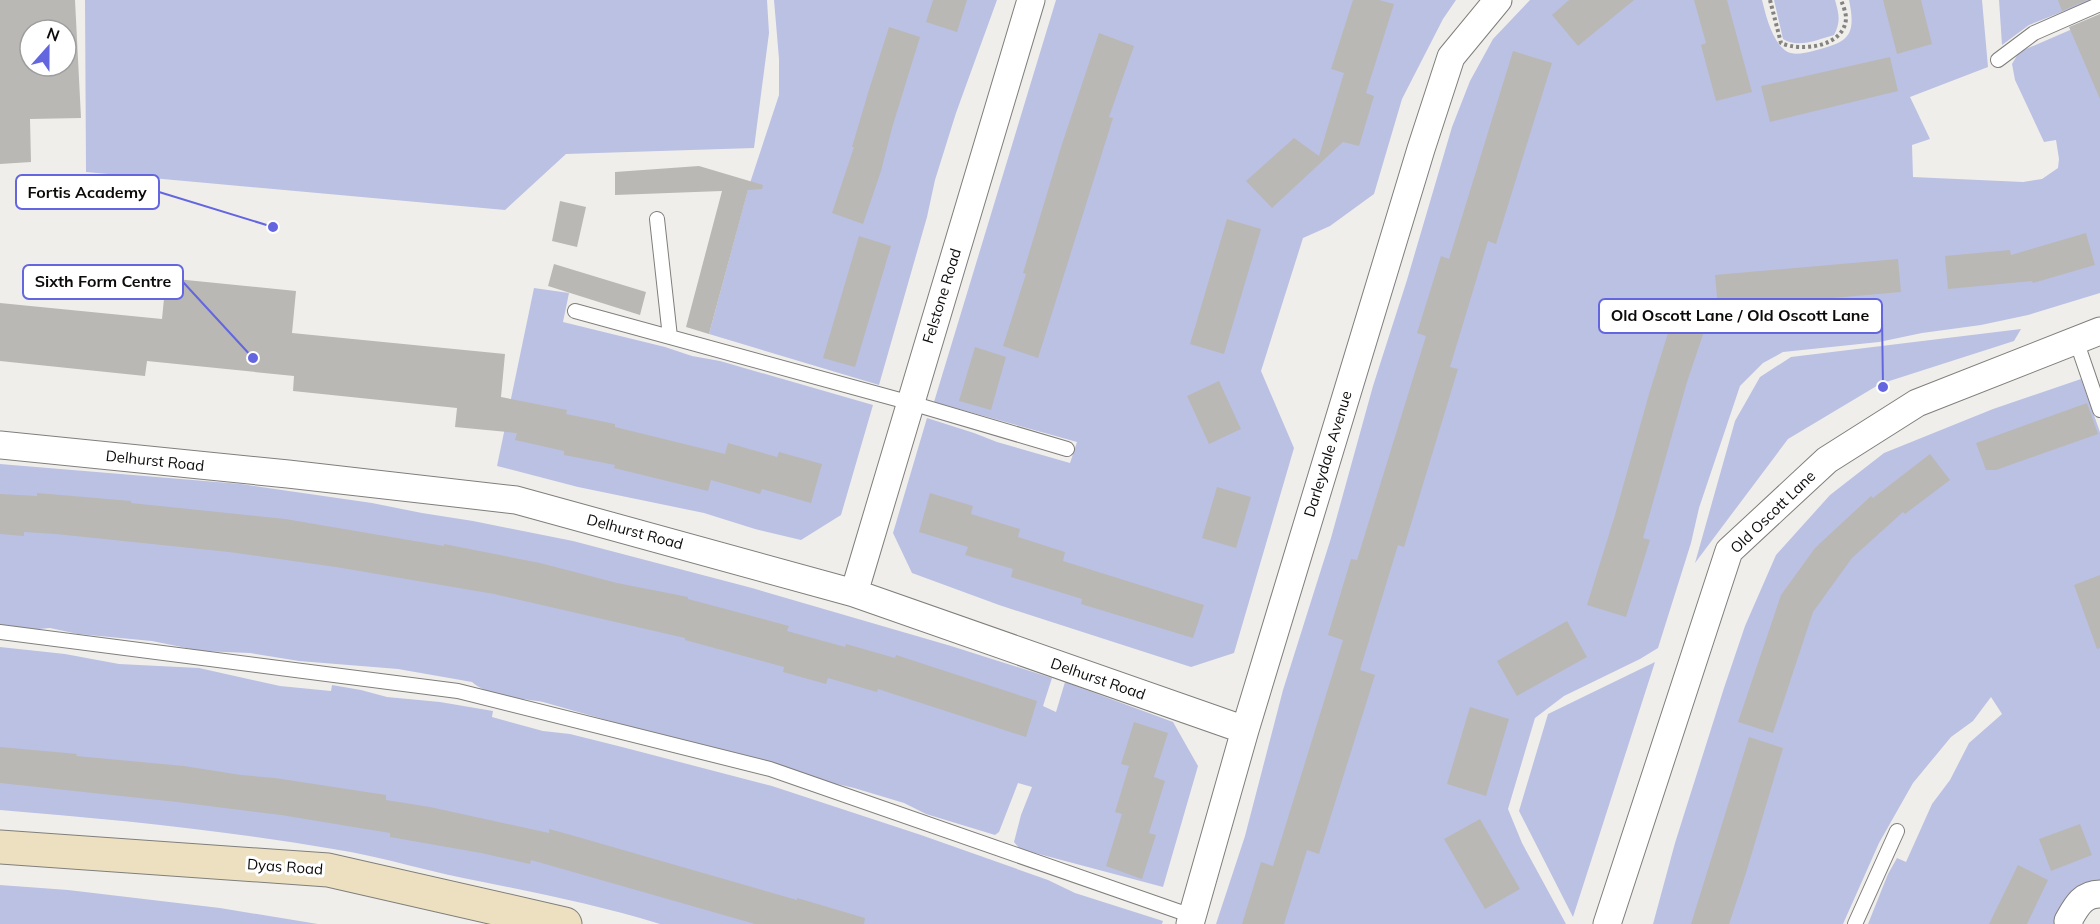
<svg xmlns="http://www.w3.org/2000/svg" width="2100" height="924" viewBox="0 0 2100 924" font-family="Mulish,sans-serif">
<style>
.green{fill:#bbc1e3}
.building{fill:#b9b8b5;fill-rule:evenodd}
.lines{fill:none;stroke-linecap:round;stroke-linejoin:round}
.lane-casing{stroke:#7f7e7b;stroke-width:16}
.street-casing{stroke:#7f7e7b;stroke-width:29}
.secondary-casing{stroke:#7f7e7b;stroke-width:35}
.path{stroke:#848381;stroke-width:4;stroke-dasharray:3 3;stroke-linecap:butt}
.lane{stroke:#fff;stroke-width:14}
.street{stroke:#fff;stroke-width:27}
.secondary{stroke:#ece0c1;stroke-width:33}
.labels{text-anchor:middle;stroke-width:6;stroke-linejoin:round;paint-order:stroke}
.street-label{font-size:15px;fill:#0c0b0a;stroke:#fff}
.leader{fill:none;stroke:#6366df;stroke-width:2}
.callout-dot{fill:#6366df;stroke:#fff;stroke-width:2}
.callout{fill:#fff;stroke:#6366df;stroke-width:2}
.callout-label{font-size:16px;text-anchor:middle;font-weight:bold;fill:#0c0b0a}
</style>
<rect width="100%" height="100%" fill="#f0eeeb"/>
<!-- green -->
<path class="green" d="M 85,0 L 767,0 L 769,33 L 754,148 L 566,154 L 505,210 L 86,172 Z
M 774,0 L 997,0 L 956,113 L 935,180 L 927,217 L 879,385 L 709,334 L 748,189 L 779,95 L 779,59 Z
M 1056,0 L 1456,0 L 1443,19 L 1402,99 L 1374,194 L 1330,226 L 1303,238 L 1261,371 L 1294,448 L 1234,653 L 1191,667 L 999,605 L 912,573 L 893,533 L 927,418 L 974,433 L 997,442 L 1070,463 L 1077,442 L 934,402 Z
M 1530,0 L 1762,0 C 1766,16 1772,41 1786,51 C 1793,56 1805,53 1813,51 C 1847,42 1857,38 1849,0 L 1982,0 L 1988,67 L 1910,97 L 1930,139 L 1912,145 L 1913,177 L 2023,182 L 2042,179 L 2058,168 L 2059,159 L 2056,140 L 2044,142 L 2015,80 L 2012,64 L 2019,52 L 2100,17 L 2100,293 L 2028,315 L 1981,325 L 1922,333 L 1879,342 L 1783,352 L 1763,363 L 1740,386 L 1699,508 L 1691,543 L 1658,648 L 1640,659 L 1564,696 L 1535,718 L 1508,809 L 1522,843 L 1566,924 L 1216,924 L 1245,836 L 1283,690 L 1331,538 L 1373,386 L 1407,280 L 1452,127 L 1470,81 L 1493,39 Z
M 1774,0 L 1835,0 C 1839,14 1841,22 1834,35 C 1819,39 1798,49 1783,39 Z
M 1999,0 L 2092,0 L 2029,25 L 2002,45 Z
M 534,288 L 569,293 L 563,322 L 665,347 L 692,356 L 720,361 L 873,405 L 841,515 L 801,540 L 755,529 L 704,513 L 578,487 L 497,466 Z
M 2021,329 L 2014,341 L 1880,384 L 1788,439 L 1695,563 L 1735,421 L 1760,377 L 1791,357 Z
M 2081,379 L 2100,432 L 2100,884 L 2056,924 L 1868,924 L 1888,874 L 1897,858 L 1906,862 L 1932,804 L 1950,780 L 1969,743 L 2002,714 L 1991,697 L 1973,721 L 1951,737 L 1913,783 L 1879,843 L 1843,924 L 1653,924 L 1675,843 L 1724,688 L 1745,626 L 1776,555 L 1830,495 L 1884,453 L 1993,409 Z
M 0,464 L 241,484 L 372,503 L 422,513 L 473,521 L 573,541 L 752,588 L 951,646 L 1052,678 L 1043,706 L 1056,712 L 1065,682 L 1173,722 L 1198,766 L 1163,887 L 1020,849 L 1014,842 L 1021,815 L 1032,787 L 1018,783 L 999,832 L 995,835 L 926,814 L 904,803 L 854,788 L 807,777 L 543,702 C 523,699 487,696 472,682 L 398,669 L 299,661 L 250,653 L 201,651 L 152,641 L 78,634 L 50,628 L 27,630 L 0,626 Z
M 0,647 L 65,654 L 119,664 L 199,668 L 280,686 L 331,691 L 332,685 L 361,690 L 387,697 L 440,702 L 493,711 L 492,717 L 543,731 L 570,734 L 622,747 L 772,786 L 921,835 L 1048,880 L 1075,893 L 1163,921 L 1162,924 L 660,924 C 601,906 543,894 483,882 C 433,873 384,857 333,849 C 223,830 111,819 0,810 Z
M 1655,662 L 1573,917 L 1519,811 L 1548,714 Z
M 0,885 L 68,890 L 220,908 L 318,924 L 0,924 Z"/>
<!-- building -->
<path class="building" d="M 0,0 L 75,0 L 81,118 L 30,119 L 31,162 L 0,164 ZM 30,30 L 66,30 L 66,66 L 30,66 Z
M 933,0 L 967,0 L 957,32 L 926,22 Z
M 1353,0 L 1379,0 L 1394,4 L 1366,93 L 1374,96 L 1359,146 L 1343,142 L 1272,208 L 1246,181 L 1294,138 L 1319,156 L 1344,73 L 1331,69 Z
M 1569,0 L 1634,0 L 1578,46 L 1552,15 Z
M 1694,0 L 1727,0 L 1752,92 L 1716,101 L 1701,45 L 1706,43 Z
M 1883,0 L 1921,0 L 1932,44 L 1897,54 Z
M 2058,0 L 2087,0 L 2062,11 Z
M 2100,14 L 2100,99 L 2069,27 Z
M 889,27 L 920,37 L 892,128 L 881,171 L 863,224 L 832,213 L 854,147 L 852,147 L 868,93 Z
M 1099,33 L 1134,46 L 1109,117 L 1113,118 L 1038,358 L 1003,346 L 1026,274 L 1023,273 L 1062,144 Z
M 1513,51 L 1552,63 L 1496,244 L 1488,241 L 1450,367 L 1458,369 L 1404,547 L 1398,545 L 1360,670 L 1375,675 L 1319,854 L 1307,850 L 1284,924 L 1242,924 L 1261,862 L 1273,866 L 1343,640 L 1328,635 L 1351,559 L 1357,560 L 1426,336 L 1417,333 L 1441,256 L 1449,259 Z
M 1890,57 L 1898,91 L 1770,122 L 1761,86 Z
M 699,166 L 763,185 L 762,189 L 748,190 L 709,334 L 686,327 L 722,191 L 615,195 L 615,172 Z
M 560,201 L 586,207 L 577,247 L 552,241 Z
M 1227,219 L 1261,229 L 1224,354 L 1190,344 Z
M 2086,233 L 2095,265 L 2033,283 L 2032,281 L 1948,289 L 1945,256 L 2010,250 L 2011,255 Z
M 859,236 L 891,246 L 855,367 L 823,358 Z
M 1898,259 L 1901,292 L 1718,308 L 1715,275 Z
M 554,264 L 646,292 L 640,315 L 548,286 Z
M 166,278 L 296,291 L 292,333 L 505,354 L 501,397 L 567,410 L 566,414 L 615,424 L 615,427 L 725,454 L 728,443 L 777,457 L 779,452 L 822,464 L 811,503 L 762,489 L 760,494 L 711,480 L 708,491 L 614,468 L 615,465 L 564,455 L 564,451 L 515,440 L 517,433 L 455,427 L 457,408 L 293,391 L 294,376 L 147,361 L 145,376 L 0,361 L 0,303 L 162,319 Z
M 1678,301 L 1711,311 L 1687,382 L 1655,495 L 1643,538 L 1650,540 L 1626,617 L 1587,605 L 1615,515 L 1649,394 Z
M 975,347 L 1006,357 L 991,410 L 959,401 Z
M 1219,381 L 1241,429 L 1209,444 L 1187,396 Z
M 2087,403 L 2098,434 L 1996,470 L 1986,470 L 1976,443 Z
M 1930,454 L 1950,480 L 1905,514 L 1903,512 L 1852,558 L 1813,612 L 1773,733 L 1738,722 L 1781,595 L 1815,548 L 1871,496 L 1873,498 Z
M 1217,487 L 1251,497 L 1236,548 L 1202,538 Z
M 37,493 L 131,501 L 131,503 L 285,519 L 444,546 L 444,544 L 540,563 L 617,583 L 688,597 L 688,599 L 789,626 L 787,631 L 845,647 L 846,644 L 895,658 L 896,655 L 1037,701 L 1026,737 L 878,689 L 877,692 L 828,678 L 826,684 L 783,672 L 784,667 L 685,640 L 685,638 L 494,594 L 336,567 L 229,552 L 56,534 L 24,532 L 24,536 L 0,534 L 0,494 L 37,496 Z
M 930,493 L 973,506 L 971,514 L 1020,529 L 1018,537 L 1065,552 L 1063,561 L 1204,605 L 1193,638 L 1081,604 L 1082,599 L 1011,577 L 1013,569 L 965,555 L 968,547 L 919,532 Z
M 2100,575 L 2100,648 L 2097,649 L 2074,585 Z
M 1567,621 L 1587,657 L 1517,696 L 1497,661 Z
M 1470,707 L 1509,719 L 1486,796 L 1447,784 Z
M 1134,722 L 1168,733 L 1154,777 L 1165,781 L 1149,833 L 1156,835 L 1142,879 L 1106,866 L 1122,814 L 1115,812 L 1129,766 L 1121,764 Z
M 1749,737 L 1783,748 L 1746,873 L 1729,924 L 1691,924 Z
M 0,747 L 77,754 L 76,756 L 184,766 L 241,775 L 275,778 L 386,795 L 386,800 L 430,807 L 549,833 L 549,829 L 571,835 L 797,900 L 797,898 L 865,918 L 864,924 L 755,924 L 531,860 L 530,864 L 481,853 L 390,837 L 390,833 L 281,815 L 177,802 L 0,783 Z
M 1480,819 L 1520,889 L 1485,909 L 1444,839 Z
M 2080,824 L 2092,855 L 2051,871 L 2039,839 Z
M 2018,865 L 2048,880 L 2027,924 L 1989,924 Z"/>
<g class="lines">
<defs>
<path id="lane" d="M 1998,60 L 2034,33 L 2100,4
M 657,219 L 670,337
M 575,311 L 911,403 L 1067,449
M 2076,340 L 2100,410
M 0,632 L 458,691 L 770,769 L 1192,916
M 1855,924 L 1897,831"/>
<path id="street" d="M 0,445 L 288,474 L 516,500 L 854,593 L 1245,730
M 854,593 L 1031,0
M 1190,924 L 1245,730 L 1421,149 L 1451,57 L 1498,0
M 1607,924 L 1729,551 L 1827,460 L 1917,403 L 2100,331
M 2069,924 L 2068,921 C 2076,907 2082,894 2100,894"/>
<path id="secondary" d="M 0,847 L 328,870 L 565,924"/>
</defs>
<!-- lane casing -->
<use href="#lane" class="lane-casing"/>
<!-- street casing -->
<use href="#street" class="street-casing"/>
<!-- secondary casing -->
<use href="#secondary" class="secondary-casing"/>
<!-- path -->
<path class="path" d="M 1770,0 L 1781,43 C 1801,52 1845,47 1846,18 C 1846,13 1843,5 1841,0"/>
<!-- lane -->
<use href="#lane" class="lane"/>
<!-- street -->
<use href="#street" class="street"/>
<!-- secondary -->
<use href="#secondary" class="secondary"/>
</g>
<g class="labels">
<!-- street labels -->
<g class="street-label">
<text transform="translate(942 296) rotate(-73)" y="5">Felstone Road</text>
<text transform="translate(1328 454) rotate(-73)" y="5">Darleydale Avenue</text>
<text transform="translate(155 461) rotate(6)" y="5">Delhurst Road</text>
<text transform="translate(1773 512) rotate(-44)" y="5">Old Oscott Lane</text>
<text transform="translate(635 532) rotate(15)" y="5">Delhurst Road</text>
<text transform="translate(1098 679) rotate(19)" y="5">Delhurst Road</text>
<text transform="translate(285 867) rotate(4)" y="5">Dyas Road</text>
</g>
</g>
<!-- callouts -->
<path class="leader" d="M273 227L159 192M253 358L183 282M1883 387L1882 316"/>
<g class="callout-dot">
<circle cx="273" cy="227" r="6"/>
<circle cx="253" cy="358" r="6"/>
<circle cx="1883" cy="387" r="6"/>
</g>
<g class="callout">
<rect x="16" y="175" width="143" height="34" rx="6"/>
<rect x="23" y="265" width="160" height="34" rx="6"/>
<rect x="1599" y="299" width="283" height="34" rx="6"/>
</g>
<g class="callout-label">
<text x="87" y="198">Fortis Academy</text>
<text x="103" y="287">Sixth Form Centre</text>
<text x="1740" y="321">Old Oscott Lane / Old Oscott Lane</text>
</g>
<!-- north arrow -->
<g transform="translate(48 48) rotate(21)"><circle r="28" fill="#ffffff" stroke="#9e9d9d" stroke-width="1.5"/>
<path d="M0-4.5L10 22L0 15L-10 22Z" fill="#6366df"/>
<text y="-9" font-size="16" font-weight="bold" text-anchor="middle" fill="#0c0b0a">N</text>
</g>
</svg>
